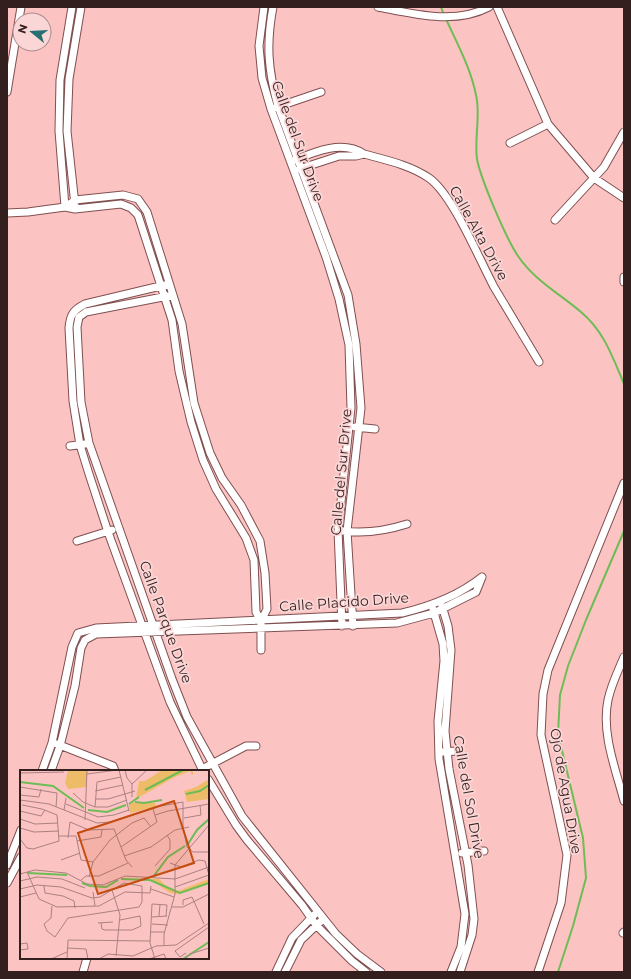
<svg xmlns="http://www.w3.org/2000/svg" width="631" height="979" viewBox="0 0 631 979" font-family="Montserrat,sans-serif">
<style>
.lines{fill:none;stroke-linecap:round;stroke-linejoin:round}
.stream{stroke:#6ebc56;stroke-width:2}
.minor-casing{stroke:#804f50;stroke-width:9}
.minor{stroke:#fff;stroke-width:7}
.labels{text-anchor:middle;stroke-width:3.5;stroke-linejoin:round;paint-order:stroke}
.street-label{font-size:14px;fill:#341f1f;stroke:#fad7d6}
.inset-river{fill:none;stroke:#6ebc56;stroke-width:2}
.inset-road{fill:none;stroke:#ac8181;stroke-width:1}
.view{fill:#c44d10;fill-opacity:0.15;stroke:#c44d10;stroke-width:2}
.inset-edge{fill:none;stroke:#341f1f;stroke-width:2}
</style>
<rect width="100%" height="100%" fill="#fcc3c3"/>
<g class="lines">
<!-- stream -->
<path class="stream" d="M 441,7 L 444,15
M 446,19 C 457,43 471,69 476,95 C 481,115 474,138 477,159 C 481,180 506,238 518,256 C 534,280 560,294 581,312 C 604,331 613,358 624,384
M 558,972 L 573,926 L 586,878 L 583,838 L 558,734 L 560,695 L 568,666 L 586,620 L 624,531"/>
<defs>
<path id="minor" d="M 264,7 L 259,46 L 262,78 L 271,109 L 326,257 L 339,299 L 349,345 L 351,408 L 338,530 L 342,626
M 273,7 C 266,44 268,70 278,106 L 348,295 L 356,344 L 361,408 L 347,531 L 353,626
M 378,7 C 414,14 455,25 489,7
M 497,7 L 548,124 L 594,178 L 624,198
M 7,92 L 21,7
M 274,108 L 321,92
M 510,143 L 548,124
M 295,160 C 316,151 343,140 364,154 C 386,160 410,165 429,178 C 453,195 479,259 494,287 C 509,312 524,337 539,362
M 299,169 L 339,156 L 356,156 L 364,154
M 75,205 L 67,131 L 69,79 L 81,7
M 65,207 L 75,200 L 123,195 L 138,199 L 147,212 L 182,324 L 194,403 L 210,453 L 222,478 L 241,505 L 260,541 L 265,573 L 267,609 L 261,621 L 261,650
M 65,207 L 59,131 L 60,80 L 72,7
M 7,213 L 28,212 L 65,207 L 75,209 L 121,204 L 131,208 L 138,215 L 172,320 L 179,371 L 191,422 L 203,460 L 216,489 L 246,538 L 254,560 L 256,612 L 261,621
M 555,220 L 604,167 L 624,132
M 624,277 L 624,282
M 169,284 L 85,304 C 73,310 70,315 69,328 L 73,401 L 80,445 L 89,474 L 108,532 L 170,702 L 203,771
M 173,295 L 86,312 L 79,317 L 77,327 L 81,402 L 89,443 L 172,679 L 187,717 L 242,816 L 336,934 L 357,954 L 381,972
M 355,427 L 375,429
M 70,446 L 85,444
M 343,531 C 366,534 385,531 407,524
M 77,541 L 112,530
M 442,606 L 448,626 L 451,650 L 445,731 L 449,769 L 468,865 L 474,919 L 472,935 L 460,972
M 433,609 L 443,644 L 444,661 L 438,721 L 439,759 L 465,914 L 461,947 L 451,972
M 624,657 C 618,671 611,685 608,700 C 601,733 616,770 624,801
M 57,744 L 113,766 L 115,771
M 443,752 L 457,751
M 202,769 L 246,746 L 256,746
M 42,771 L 52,743 L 72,647 L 78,633 L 96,628 L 402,613 C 432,606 458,596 482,577
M 51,771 L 60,746 L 75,686 L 81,648 L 85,640 L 96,634 L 397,623 L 434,613 L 476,592 L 482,577
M 208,779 L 236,825 L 247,840 L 302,905 L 316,925 L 352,961 L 366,972
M 462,853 L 484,851
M 7,865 L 21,830
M 7,883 L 21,857
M 623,933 L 624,932
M 83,972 L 87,958
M 276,972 L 292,938 L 314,915
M 285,972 L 301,940 L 320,922
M 538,972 L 561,903 L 567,855 L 541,735 L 543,694 L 548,670 L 624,483"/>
</defs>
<!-- minor casing -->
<use href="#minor" class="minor-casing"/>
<!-- minor -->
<use href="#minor" class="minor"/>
</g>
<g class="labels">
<!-- street labels -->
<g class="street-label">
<text transform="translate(298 141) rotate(70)" y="5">Calle del Sur Drive</text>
<text transform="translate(479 233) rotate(61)" y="5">Calle Alta Drive</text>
<text transform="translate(341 472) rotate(-85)" y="5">Calle del Sur Drive</text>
<text transform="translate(344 602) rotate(-4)" y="5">Calle Placido Drive</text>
<text transform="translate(166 622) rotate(70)" y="5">Calle Parque Drive</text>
<text transform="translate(566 791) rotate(80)" y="5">Ojo de Agua Drive</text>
<text transform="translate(469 797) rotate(80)" y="5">Calle del Sol Drive</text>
</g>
</g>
<!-- overview -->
<g transform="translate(20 770)">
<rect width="189" height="189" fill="#fcc3c3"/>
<path d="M 142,0 L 171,0 L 174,3 L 172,5 L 170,1 L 153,8 L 116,29 L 119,11 L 125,11 ZM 189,9 L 189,29 L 167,32 L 164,21 L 176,17 Z" fill="#eebc69"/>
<path d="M 48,0 L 67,0 L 67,17 L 48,19 L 45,13 ZM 115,32 L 135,33 L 136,37 L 110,43 L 109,35 ZM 130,109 L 139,109 L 146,116 L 158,121 L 189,109 L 189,113 L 159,124 L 150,123 Z" fill="#eebc69"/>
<path class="inset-river" d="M 0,12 L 33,16 L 64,38M 125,20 L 163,0M 166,24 L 180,21 L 189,15M 115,32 L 124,33 L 142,30M 109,34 L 119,27M 68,40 L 87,42 L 106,35M 168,74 L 177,60 L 189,49M 8,103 L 47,105M 133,107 L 148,87 L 165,76M 101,109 L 130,110 L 160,123 L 189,113M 62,113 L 70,116 L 86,117 L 98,110M 163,189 L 189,172"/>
<path class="inset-road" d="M 99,0 L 109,41M 105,0 L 107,8 L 112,14M 0,3 L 44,2M 67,4 L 97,0M 0,17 L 37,23 L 36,37M 75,21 L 103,15M 53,23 L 63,32 L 75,37 L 88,37 L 107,30M 0,25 L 19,27 L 21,19M 112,27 L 112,14 L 127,0M 76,29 L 88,29 L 115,21M 0,30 L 29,34 L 77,53 L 91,52 L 141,36 L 163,32 L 163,56 L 167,77 L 173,82 L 189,82M 46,34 L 78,47 L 94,45 L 109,40M 75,37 L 77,12 L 101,7M 44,40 L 46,28M 0,41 L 21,46 L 25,40M 135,45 L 148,41 L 189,34M 164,48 L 181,45 L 180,35M 0,49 L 15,54 L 38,53M 65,50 L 67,0M 0,58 L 14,62 L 39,61M 39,66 L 56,66 L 61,90 L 73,92M 48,68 L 50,52 L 69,60 L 94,59 L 106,90 L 112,97M 0,69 L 7,78 L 13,79 L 39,71 L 37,45 L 22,39 L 2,35M 57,71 L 81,67 L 82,60M 101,77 L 137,52 L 133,39M 104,86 L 131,77 L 155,60 L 169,57M 41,90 L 60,83M 150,93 L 161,97 L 179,90 L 185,91 L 189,105M 135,96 L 150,79 L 150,70 L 147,65M 7,102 L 19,129 L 37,137 L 79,136 L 105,122 L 130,123 L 131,116M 0,104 L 15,100 L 46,103 L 67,114 L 83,115 L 105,106 L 155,109 L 189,97M 69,107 L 73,92 L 90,70 L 112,53 L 124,48 L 131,57M 61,110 L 66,106 L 79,106 L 108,93M 0,111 L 17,107 L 42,109 L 65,118M 24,116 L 25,123 L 43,126 L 54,131 L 55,138M 155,117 L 189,105M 0,119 L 17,115 L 41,117 L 72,128 L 80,127 L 104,113 L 122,116 L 122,132 L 119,137 L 48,148 L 35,167 L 27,161 L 24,154 L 31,148 L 32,136M 131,119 L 154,127M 92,120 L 100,145 L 96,186M 73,122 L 75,136M 0,127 L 16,123M 163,135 L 163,130 L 172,127 L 184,154M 152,137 L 163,137 L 189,124M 139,146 L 140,134M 132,147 L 147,146M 78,153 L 93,152M 81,153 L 82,159 L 85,160 L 112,160 L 121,156 L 120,146 L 100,150M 132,154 L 148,155M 130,162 L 145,162M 0,174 L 7,173 L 8,179 L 0,180M 144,175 L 144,164 L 155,124 L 155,95 L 189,55M 47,178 L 66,179 L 68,189M 155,181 L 189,157M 155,181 L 160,187 L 166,183M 31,189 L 47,182M 47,189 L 48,170 L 130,171M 79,189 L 88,184 L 113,186 L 136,176 L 156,175 L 189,153M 129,189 L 144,184 L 146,189M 135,189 L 130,173 L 132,134 L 147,135 L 146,146M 165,189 L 170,184 L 189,178"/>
<path class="view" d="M 154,31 L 174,93 L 78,124 L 58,63 Z"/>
<rect width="189" height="189" class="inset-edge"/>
</g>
<!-- border -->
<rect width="631" height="979" fill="none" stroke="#341f1f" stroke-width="16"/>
<!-- north arrow -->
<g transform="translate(32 32) rotate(288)"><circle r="19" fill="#fad7d6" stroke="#ab8d8d"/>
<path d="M0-3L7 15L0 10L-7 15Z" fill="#257073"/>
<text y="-6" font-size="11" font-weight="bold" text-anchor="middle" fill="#341f1f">N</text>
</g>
</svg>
